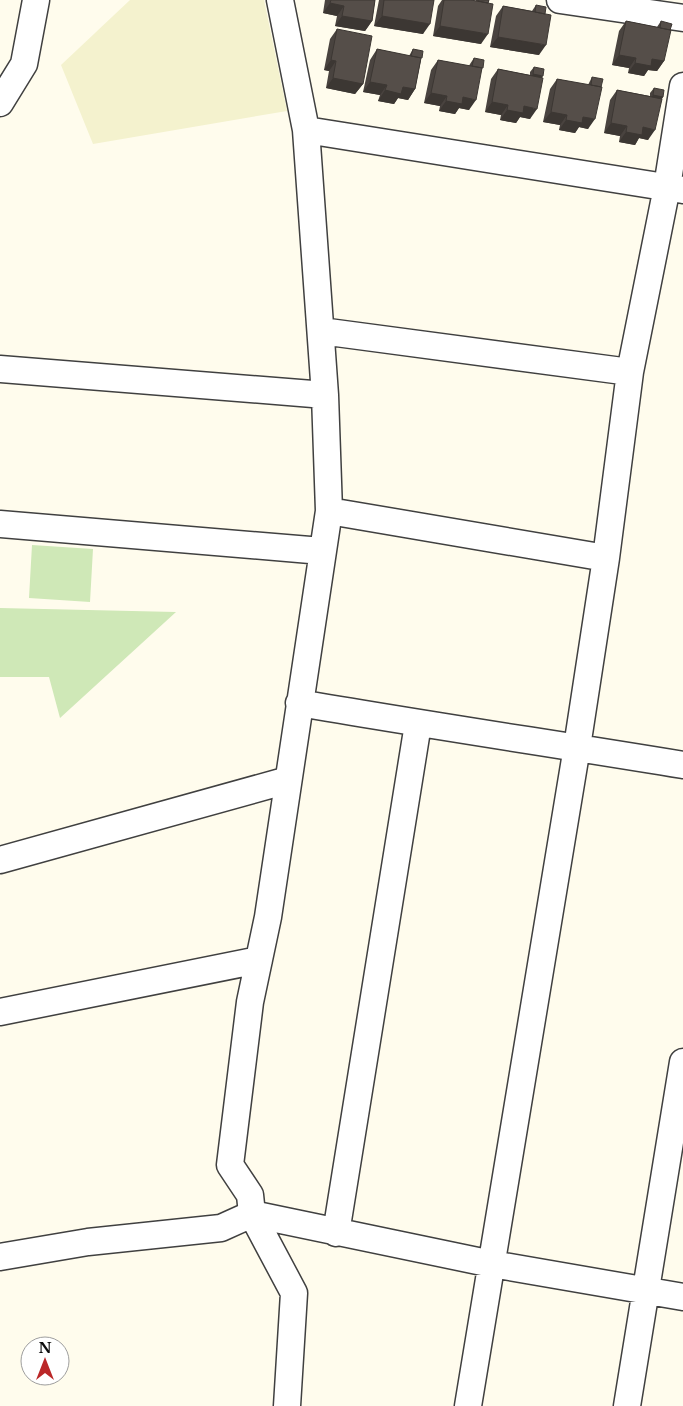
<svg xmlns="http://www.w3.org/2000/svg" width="683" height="1406" viewBox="0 0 683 1406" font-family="'Libre Baskerville',serif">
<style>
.farmland{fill:#f4f2ce}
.green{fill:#cfe8b7}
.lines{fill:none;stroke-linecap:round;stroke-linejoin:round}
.street-casing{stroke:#404040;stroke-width:29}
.street{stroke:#fff;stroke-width:26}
.wall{fill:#49433f}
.shaded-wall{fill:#3c3733}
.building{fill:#554e49;stroke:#3c3733}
</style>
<rect width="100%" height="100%" fill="#fffced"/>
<!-- farmland -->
<path class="farmland" d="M 130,0 L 264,0 L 287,111 L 93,144 L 61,65 Z"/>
<!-- green -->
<path class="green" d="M 32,545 L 93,549 L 90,602 L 29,598 Z
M 0,608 L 176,612 L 60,718 L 49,677 L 0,677 Z"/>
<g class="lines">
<defs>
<path id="street" d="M 280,0 L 306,130 L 325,395 L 329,511 L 268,917 L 250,1002 L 230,1165 L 250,1195 L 252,1214 L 294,1293 L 287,1406
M 560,0 L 683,18
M 0,103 L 24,64 L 36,0
M 306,130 L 683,190
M 321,331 L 630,372
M 0,369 L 325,395
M 329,511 L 606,558
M 0,524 L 322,551
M 299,703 C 427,725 555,744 683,765
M 0,860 L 288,780
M 0,1012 L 259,960
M 336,1233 L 418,724
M 0,1257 L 88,1242 L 221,1228 L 252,1214 L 492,1264 L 683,1297
M 468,1406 L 577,747 L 606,558 L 630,372 L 667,187 L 683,86
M 627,1406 L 683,1062"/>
</defs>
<!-- street casing -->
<use href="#street" class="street-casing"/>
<!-- street -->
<use href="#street" class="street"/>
</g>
<!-- wall -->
<path class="wall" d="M 325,0 L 375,0 L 372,21 L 365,31 L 335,26 L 337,16 L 323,13 Z
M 379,0 L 434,0 L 423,34 L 374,26 Z
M 442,0 L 471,0 L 476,1 L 476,0 L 489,0 L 481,44 L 433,36 L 438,6 Z
M 536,5 L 545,14 L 539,55 L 490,47 L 496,16 L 503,6 L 532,11 Z
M 626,21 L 657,27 L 661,21 L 664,61 L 657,71 L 648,70 L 644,76 L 628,73 L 629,68 L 612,65 L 619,31 Z
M 337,29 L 363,84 L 355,94 L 326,88 L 329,71 L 324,70 L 330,39 Z
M 377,49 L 409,56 L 413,49 L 421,60 L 415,89 L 408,100 L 398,98 L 394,104 L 378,101 L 380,95 L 363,92 L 370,60 Z
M 474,58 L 482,68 L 469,110 L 459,108 L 455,114 L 439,111 L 440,106 L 424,103 L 431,70 L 438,60 L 469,66 L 470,64 Z
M 534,67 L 542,77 L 530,119 L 520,117 L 516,123 L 500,120 L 501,115 L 485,112 L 491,79 L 498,69 L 530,75 L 530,72 Z
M 592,77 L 601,87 L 588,129 L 579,127 L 575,133 L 559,130 L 560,125 L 543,122 L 550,89 L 557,79 L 588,85 Z
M 654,88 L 663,97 L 662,99 L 648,140 L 639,138 L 635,145 L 619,142 L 620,136 L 604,133 L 610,100 L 617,90 L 650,96 L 650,93 Z"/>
<!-- shaded-wall -->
<path class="shaded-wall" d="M 330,3 L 344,6 L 337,16 L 323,13 Z
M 342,16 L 372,21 L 365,31 L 335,26 Z
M 382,16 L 430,24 L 423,34 L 374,26 Z
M 440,26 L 488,34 L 481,44 L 433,36 Z
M 498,37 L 546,45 L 539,55 L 490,47 Z
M 619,55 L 636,58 L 629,68 L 612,65 Z
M 652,59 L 664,61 L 657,71 L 648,70 L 644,76 L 628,73 L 635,63 Z
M 331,60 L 336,61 L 329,71 L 324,70 Z
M 533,74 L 543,76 L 539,81 L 529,80 Z
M 333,78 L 363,84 L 355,94 L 326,88 Z
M 370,82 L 387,85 L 380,95 L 363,92 Z
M 403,87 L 415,89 L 408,100 L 398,98 L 394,104 L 378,101 L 385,90 Z
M 431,93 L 447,96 L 440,106 L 424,103 Z
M 653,95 L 663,97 L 659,102 L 649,100 Z
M 463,97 L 476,100 L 469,110 L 459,108 L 455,114 L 439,111 L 446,101 Z
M 492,102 L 508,105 L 501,115 L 485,112 Z
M 524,106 L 537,109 L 530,119 L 520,117 L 516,123 L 500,120 L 507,110 Z
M 551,112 L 567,115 L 560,125 L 543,122 Z
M 583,117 L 595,119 L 588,129 L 579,127 L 575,133 L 559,130 L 566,120 Z
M 611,123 L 627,126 L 620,136 L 604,133 Z
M 643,127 L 655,130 L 648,140 L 639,138 L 635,145 L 619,142 L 626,132 Z"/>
<!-- building -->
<path class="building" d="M 331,0 L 375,0 L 372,21 L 342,16 L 344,6 L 330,3 Z
M 384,0 L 434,0 L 430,24 L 382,16 Z
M 444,0 L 471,0 L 493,4 L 488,34 L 440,26 Z
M 478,0 L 489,0 L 488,3 L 478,1 Z
M 536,5 L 546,7 L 545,14 L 535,12 Z
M 503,6 L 551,15 L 546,45 L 498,37 Z
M 626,21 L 671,30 L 664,61 L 652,59 L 651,66 L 635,63 L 636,58 L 619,55 Z
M 661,21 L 672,24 L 670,30 L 660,28 Z
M 337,29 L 372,36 L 363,84 L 333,78 L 336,61 L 331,60 Z
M 377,49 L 421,58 L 415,89 L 403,87 L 401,94 L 385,90 L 387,85 L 370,82 Z
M 413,49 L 423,51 L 422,58 L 411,56 Z
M 474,58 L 484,60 L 483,68 L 472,66 Z
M 438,60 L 482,68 L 476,100 L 463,97 L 462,104 L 446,101 L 447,96 L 431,93 Z
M 534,67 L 544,69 L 543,76 L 533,74 Z
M 498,69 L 543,78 L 537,109 L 524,106 L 523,113 L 507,110 L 508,105 L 492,102 Z
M 592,77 L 603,79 L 601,87 L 591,85 Z
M 557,79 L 602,87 L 595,119 L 583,117 L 582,123 L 566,120 L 567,115 L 551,112 Z
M 654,88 L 664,90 L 663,97 L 653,95 Z
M 617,90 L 662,99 L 655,130 L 643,127 L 642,135 L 626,132 L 627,126 L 611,123 Z"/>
<!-- north arrow -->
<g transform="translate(45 1361)"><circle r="24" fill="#ffffff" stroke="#9e9e9e"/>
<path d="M0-4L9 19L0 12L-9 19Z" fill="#bb2728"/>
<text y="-8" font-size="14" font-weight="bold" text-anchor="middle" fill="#0d0d0d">N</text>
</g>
</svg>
